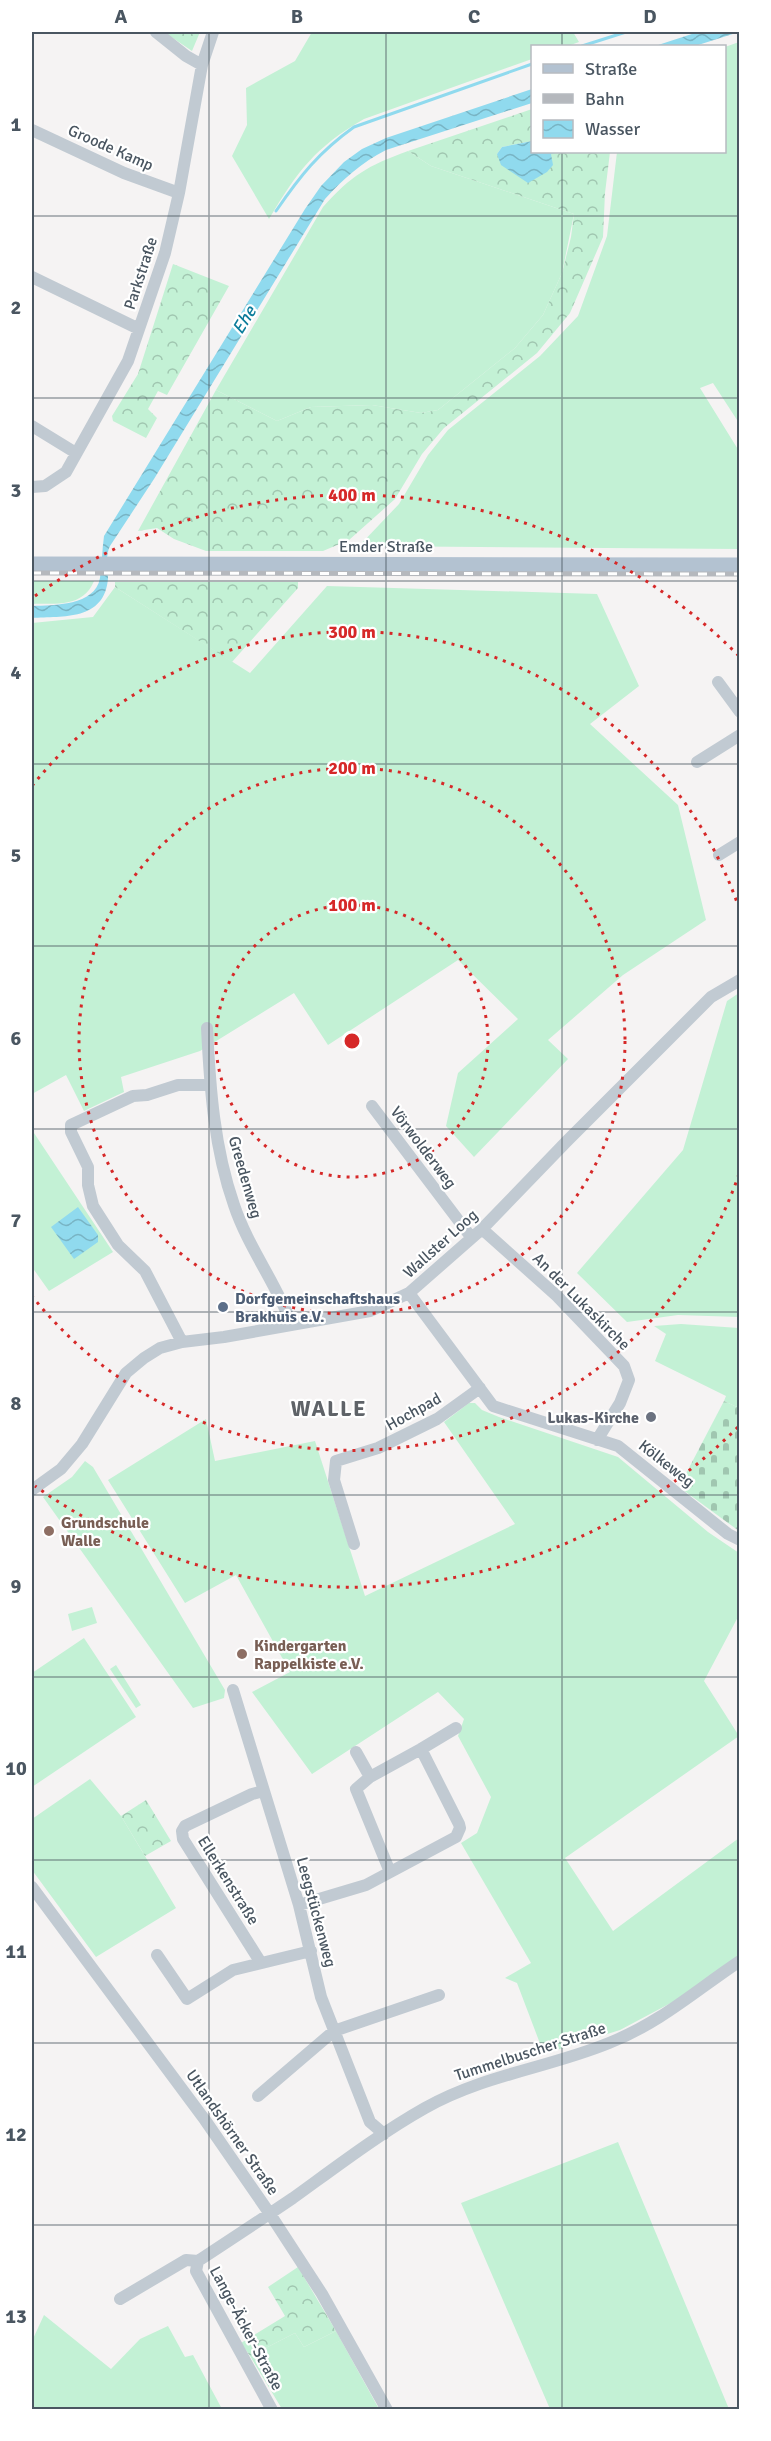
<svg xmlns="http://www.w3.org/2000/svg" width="771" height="2441" viewBox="0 0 771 2441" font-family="Signika,sans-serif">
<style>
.grass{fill:#c3f1d5}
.forest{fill:url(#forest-crowns)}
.cemetery{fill:url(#cemetery-stones)}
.water{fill:url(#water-waves)}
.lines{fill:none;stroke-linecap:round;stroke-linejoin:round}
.stream{stroke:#90daee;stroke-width:3}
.minor{stroke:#c1cad2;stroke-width:12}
.major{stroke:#b3c2d1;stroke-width:15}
.rail-casing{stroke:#b5b8bd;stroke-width:5}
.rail{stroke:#fff;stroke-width:3;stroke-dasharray:9;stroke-linecap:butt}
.grid{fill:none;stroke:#4a5661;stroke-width:1.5;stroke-opacity:0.55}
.ring{fill:none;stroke:#d62828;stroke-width:3;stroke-dasharray:3 6}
.service-dot{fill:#5c6f8a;stroke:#fff;stroke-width:2}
.worship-dot{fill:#6b7280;stroke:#fff;stroke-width:2}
.education-dot{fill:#8d6e63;stroke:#fff;stroke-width:2}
.labels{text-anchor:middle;stroke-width:4.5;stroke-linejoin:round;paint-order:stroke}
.street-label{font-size:16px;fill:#4a5661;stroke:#fff}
.service-label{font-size:16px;font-weight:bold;fill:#4e5e75;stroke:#fff;text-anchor:start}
.worship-label{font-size:16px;font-weight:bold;fill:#5b616d;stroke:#fff;text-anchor:end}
.education-label{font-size:16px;font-weight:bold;fill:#785e54;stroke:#fff;text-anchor:start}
.water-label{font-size:18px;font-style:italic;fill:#0c7c9b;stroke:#fff}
.district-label{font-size:22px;font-weight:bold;letter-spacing:1.5px;fill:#5f6368;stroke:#fff}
.centre{fill:#d62828;stroke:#fff;stroke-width:3}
.ring-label{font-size:18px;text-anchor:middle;font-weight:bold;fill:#d62828;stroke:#fff;stroke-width:4.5;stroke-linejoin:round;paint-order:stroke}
.neatline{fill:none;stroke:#4a5661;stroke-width:2}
.grid-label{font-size:20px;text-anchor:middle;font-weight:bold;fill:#4a5661}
</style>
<defs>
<pattern id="forest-crowns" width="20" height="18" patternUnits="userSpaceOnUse" patternTransform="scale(1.5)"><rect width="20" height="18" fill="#c3f1d5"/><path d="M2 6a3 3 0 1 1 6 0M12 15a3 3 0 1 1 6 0" fill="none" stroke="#a0c6b0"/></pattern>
<pattern id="cemetery-stones" width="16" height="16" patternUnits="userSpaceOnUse" patternTransform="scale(1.5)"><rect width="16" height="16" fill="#c3f1d5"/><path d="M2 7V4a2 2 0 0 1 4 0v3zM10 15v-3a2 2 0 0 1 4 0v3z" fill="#a0c6b0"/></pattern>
<pattern id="water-waves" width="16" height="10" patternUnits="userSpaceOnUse" patternTransform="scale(1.5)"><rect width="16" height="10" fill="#90daee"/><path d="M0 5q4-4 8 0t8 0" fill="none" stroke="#78b4c4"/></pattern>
</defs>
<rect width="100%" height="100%" fill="#f5f3f3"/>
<!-- grass -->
<path class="grass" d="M 312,32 L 573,32 L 579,42 L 568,46 L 532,46 L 532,59 L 364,119 C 315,147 297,172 269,219 L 232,156 L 247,125 L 246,88 L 295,61 Z
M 739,42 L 739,423 L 713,383 L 700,388 L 739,451 L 739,549 L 359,546 L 399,504 L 428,455 L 448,430 L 540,356 L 578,316 L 607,236 L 617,152 L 724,152 L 725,47 Z
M 408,151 L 431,166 L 574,214 L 562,273 L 543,315 L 515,348 L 438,410 L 421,413 L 372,405 L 311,407 L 277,421 L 216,390 L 323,207 C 352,175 367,166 408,151 Z
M 32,581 L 94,581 C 83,608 56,603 32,604 Z
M 327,586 L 597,594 L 639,686 L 590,724 L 678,805 L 706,920 L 623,975 L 548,1040 L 568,1059 L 474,1157 L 446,1126 L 458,1073 L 518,1019 L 458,960 L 328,1045 L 294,993 L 200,1051 L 121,1077 L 124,1092 L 84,1111 L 66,1075 L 32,1094 L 32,623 L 93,617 L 115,587 L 250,673 Z
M 739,993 L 739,1317 L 678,1315 L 627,1322 L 577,1273 L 683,1150 L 727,1001 Z
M 32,1130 L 113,1252 L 49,1291 L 32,1267 Z
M 681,1324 L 739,1328 L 739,1408 L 724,1401 L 726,1396 L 655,1361 L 666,1334 L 654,1326 Z
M 469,1403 L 475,1403 L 482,1410 L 499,1417 L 618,1457 L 708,1532 L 739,1553 L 739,1615 L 704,1681 L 739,1736 L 565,1858 L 613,1931 L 739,1838 L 739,1955 L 684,1996 L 620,2030 L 544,2054 L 517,1983 L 505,1978 L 531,1963 L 461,1843 L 477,1833 L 491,1797 L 458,1736 L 464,1719 L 438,1692 L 312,1774 L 252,1692 L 290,1672 L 236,1575 L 185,1603 L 108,1480 L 206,1419 L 215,1461 L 315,1441 L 365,1596 L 515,1524 L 444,1422 Z
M 85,1461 L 93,1467 L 225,1690 L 224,1698 L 193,1708 L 43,1497 L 72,1477 Z
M 92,1607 L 97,1623 L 72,1631 L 68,1614 Z
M 84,1638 L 136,1717 L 32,1787 L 32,1673 Z
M 116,1665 L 141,1705 L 136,1708 L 110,1669 Z
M 90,1779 L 121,1816 L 176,1908 L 96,1957 L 32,1870 L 32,1819 Z
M 618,2142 L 729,2409 L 550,2409 L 461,2203 Z
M 44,2315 L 111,2369 L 140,2339 L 168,2326 L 185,2357 L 193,2355 L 222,2409 L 32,2409 L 32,2341 Z
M 336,2331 L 379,2409 L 282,2409 L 250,2356 L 295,2333 L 304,2347 Z"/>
<!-- forest -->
<path class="forest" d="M 164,32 L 200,32 L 192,51 Z
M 532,109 L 532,141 L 502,147 L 497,154 L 610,152 L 605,193 L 603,237 L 570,313 L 537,353 L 444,428 L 422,454 L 395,499 L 349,540 L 323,551 L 206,551 L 174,539 L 157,528 L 138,531 L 216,390 L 277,421 L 311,407 L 372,405 L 421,413 L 438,410 L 515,348 L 543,315 L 562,273 L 571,237 L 574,214 L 431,166 L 408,151 Z
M 173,264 L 229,286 L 167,395 L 158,391 L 148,409 L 157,418 L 146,438 L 113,421 L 112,416 L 138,374 Z
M 115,582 L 298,582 L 298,588 L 232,662 L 115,587 Z
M 146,1800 L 171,1841 L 145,1856 L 121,1816 Z
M 298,2267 L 336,2331 L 304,2347 L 295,2333 L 250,2356 L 241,2343 L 285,2316 L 268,2287 Z"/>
<!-- cemetery -->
<path class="cemetery" d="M 724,1401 L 739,1408 L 739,1531 L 679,1487 Z"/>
<!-- water -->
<path class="water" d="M 698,32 L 739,32 L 695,46 L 655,46 Z
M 532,89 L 532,103 L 386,150 C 361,163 343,179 325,199 L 154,479 L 110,546 C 105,556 108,567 108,578 C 105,621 63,616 32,618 L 32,606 C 54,605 95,606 100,578 C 102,564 102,550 104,536 L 305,209 L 321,186 L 344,162 L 362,149 L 386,138 Z
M 532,141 L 532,152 L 560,152 L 551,154 L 553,165 L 547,172 L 528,183 L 501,165 L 497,154 L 502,147 Z
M 78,1207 L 98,1235 L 98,1242 L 74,1259 L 51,1227 Z"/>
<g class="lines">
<!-- stream -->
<path class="stream" d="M 582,46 L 626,32
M 276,211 C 300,176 319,152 354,127 L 532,64"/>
<!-- minor -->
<path class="minor" d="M 156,32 L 186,56 L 202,65
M 32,130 L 124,173 L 179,193
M 32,277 L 139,329
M 32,426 L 76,453
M 32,487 L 45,486 L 66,472 L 128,361 L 165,253 L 179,193 L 202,65 L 213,32
M 718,682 L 740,712
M 697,762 L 740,735
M 719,855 L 740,842
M 207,1028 C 210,1088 214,1148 234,1205 C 248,1247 276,1283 292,1325
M 372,1106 L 471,1237
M 482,1229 L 557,1296 L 624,1366 L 629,1380 L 620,1403 L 597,1440
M 409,1293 L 493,1406 L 618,1446 L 728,1534 L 740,1540
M 182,1342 L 145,1271 L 118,1245 L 93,1206 L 88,1185 L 88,1167 L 71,1132 L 71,1125 L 133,1096 L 147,1095 L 178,1085 L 210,1085
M 32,1490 L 61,1469 L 82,1444 L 126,1373 L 144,1358 L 160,1348 L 182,1342 L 224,1337 L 370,1311 L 409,1293 L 482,1229 L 567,1141 L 711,997 L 740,980
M 354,1544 L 334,1480 L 336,1461 L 378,1448 L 437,1419 L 480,1388
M 233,1690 L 299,1905 L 321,1997 L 370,2122 L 384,2134
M 421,1749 L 456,1728
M 356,1752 L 370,1777
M 32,1887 L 205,2120 L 270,2214 L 322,2294 L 387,2410
M 299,1905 L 366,1885 L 456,1837 L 460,1828 L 459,1824 L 421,1749 L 370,1777 L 356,1789 L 390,1872
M 157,1955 L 187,1999 L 233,1970 L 311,1951
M 261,1963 L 183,1839 L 182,1831 L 185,1826 L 252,1794 L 264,1791
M 258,2096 L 334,2031 L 439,1995
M 120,2299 L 186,2260 L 198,2261
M 272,2410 L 196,2271 L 198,2261 C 230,2240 262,2219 293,2198 C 336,2167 379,2134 425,2108 C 483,2075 548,2068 609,2043 C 660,2023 695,1991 740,1961"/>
<!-- major -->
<path class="major" d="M 32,564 L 740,565"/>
<defs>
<path id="rail" d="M 32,573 L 740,574"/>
</defs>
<!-- rail casing -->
<use href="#rail" class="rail-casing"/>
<!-- rail -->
<use href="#rail" class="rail"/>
</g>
<!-- grid -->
<path class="grid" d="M 209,32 L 209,2410M 386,32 L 386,2410M 562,32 L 562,46M 562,152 L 562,2410M 32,216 L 740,216M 32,398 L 740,398M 32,581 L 740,581M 32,764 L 740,764M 32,946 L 740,946M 32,1129 L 740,1129M 32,1312 L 740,1312M 32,1495 L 740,1495M 32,1677 L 740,1677M 32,1860 L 740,1860M 32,2043 L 740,2043M 32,2225 L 740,2225"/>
<!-- distance rings -->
<g class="ring">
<circle cx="352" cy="1041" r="136"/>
<circle cx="352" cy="1041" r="273"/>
<path d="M739 1174A409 409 0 0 1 32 1296M32 786A409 409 0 0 1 739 908"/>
<path d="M738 1427A546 546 0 0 1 35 1486M35 596A546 546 0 0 1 738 655"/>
</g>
<!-- markers -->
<circle class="service-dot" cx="223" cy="1307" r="6"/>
<circle class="worship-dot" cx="651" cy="1417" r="6"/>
<g class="education-dot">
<circle cx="49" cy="1531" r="6"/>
<circle cx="242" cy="1654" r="6"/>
</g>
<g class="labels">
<!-- street labels -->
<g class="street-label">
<text transform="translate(111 147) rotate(24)" y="6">Groode Kamp</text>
<text transform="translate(140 273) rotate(-72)" y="6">Parkstraße</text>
<text x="386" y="552">Emder Straße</text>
<text transform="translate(424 1147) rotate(53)" y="6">Vörwolderweg</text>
<text transform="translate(246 1177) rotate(74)" y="6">Greedenweg</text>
<text transform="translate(440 1243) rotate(-42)" y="6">Wallster Loog</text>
<text transform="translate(582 1301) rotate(45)" y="6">An der Lukaskirche</text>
<text transform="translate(413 1411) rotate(-29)" y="6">Hochpad</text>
<text transform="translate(667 1463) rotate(38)" y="6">Kölkeweg</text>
<text transform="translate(229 1880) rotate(58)" y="6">Ellerkenstraße</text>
<text transform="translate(317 1912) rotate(75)" y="6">Leegstückenweg</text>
<text transform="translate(530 2051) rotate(-18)" y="6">Tummelbuscher Straße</text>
<text transform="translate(233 2132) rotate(55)" y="6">Utlandshörner Straße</text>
<text transform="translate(247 2328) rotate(62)" y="6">Lange-Äcker-Straße</text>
</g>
<!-- service labels -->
<g class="service-label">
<text x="235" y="1304">Dorfgemeinschaftshaus<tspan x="235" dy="18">Brakhuis e.V.</tspan></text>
</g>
<!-- worship labels -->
<g class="worship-label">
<text x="639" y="1423">Lukas-Kirche</text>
</g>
<!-- education labels -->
<g class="education-label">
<text x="61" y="1528">Grundschule<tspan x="61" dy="18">Walle</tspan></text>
<text x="254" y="1651">Kindergarten<tspan x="254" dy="18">Rappelkiste e.V.</tspan></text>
</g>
<!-- water labels -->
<g class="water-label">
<text transform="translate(244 320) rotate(-58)" y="6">Ehe</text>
</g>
<!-- district labels -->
<g class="district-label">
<text x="329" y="1416">WALLE</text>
</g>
</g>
<circle cx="352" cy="1041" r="9" class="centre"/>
<g class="ring-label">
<text x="352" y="501">400 m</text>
<text x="352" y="638">300 m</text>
<text x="352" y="774">200 m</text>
<text x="352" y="911">100 m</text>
</g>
<!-- border -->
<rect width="771" height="2441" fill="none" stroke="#ffffff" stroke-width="66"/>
<!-- legend -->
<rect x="531" y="45" width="195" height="108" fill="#ffffff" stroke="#b7bbc0" stroke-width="1.5"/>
<rect x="543" y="64" width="30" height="9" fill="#b3c2d1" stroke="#b7bbc0" stroke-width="1.5"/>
<text x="585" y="75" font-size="18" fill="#4a5661">Straße</text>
<rect x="543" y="94" width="30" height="9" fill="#b5b8bd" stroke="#b7bbc0" stroke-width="1.5"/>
<text x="585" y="105" font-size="18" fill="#4a5661">Bahn</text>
<rect x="543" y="120" width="30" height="18" fill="url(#water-waves)" stroke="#b7bbc0" stroke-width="1.5"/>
<text x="585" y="135" font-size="18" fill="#4a5661">Wasser</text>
<rect x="33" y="33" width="705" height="2375" class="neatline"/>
<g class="grid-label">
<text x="121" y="23">A</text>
<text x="297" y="23">B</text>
<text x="474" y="23">C</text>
<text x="650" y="23">D</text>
<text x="16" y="131">1</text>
<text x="16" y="314">2</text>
<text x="16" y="497">3</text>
<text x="16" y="679">4</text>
<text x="16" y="862">5</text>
<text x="16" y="1045">6</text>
<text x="16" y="1227">7</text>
<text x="16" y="1410">8</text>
<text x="16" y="1593">9</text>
<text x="16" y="1775">10</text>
<text x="16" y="1958">11</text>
<text x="16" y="2141">12</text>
<text x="16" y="2323">13</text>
</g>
</svg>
